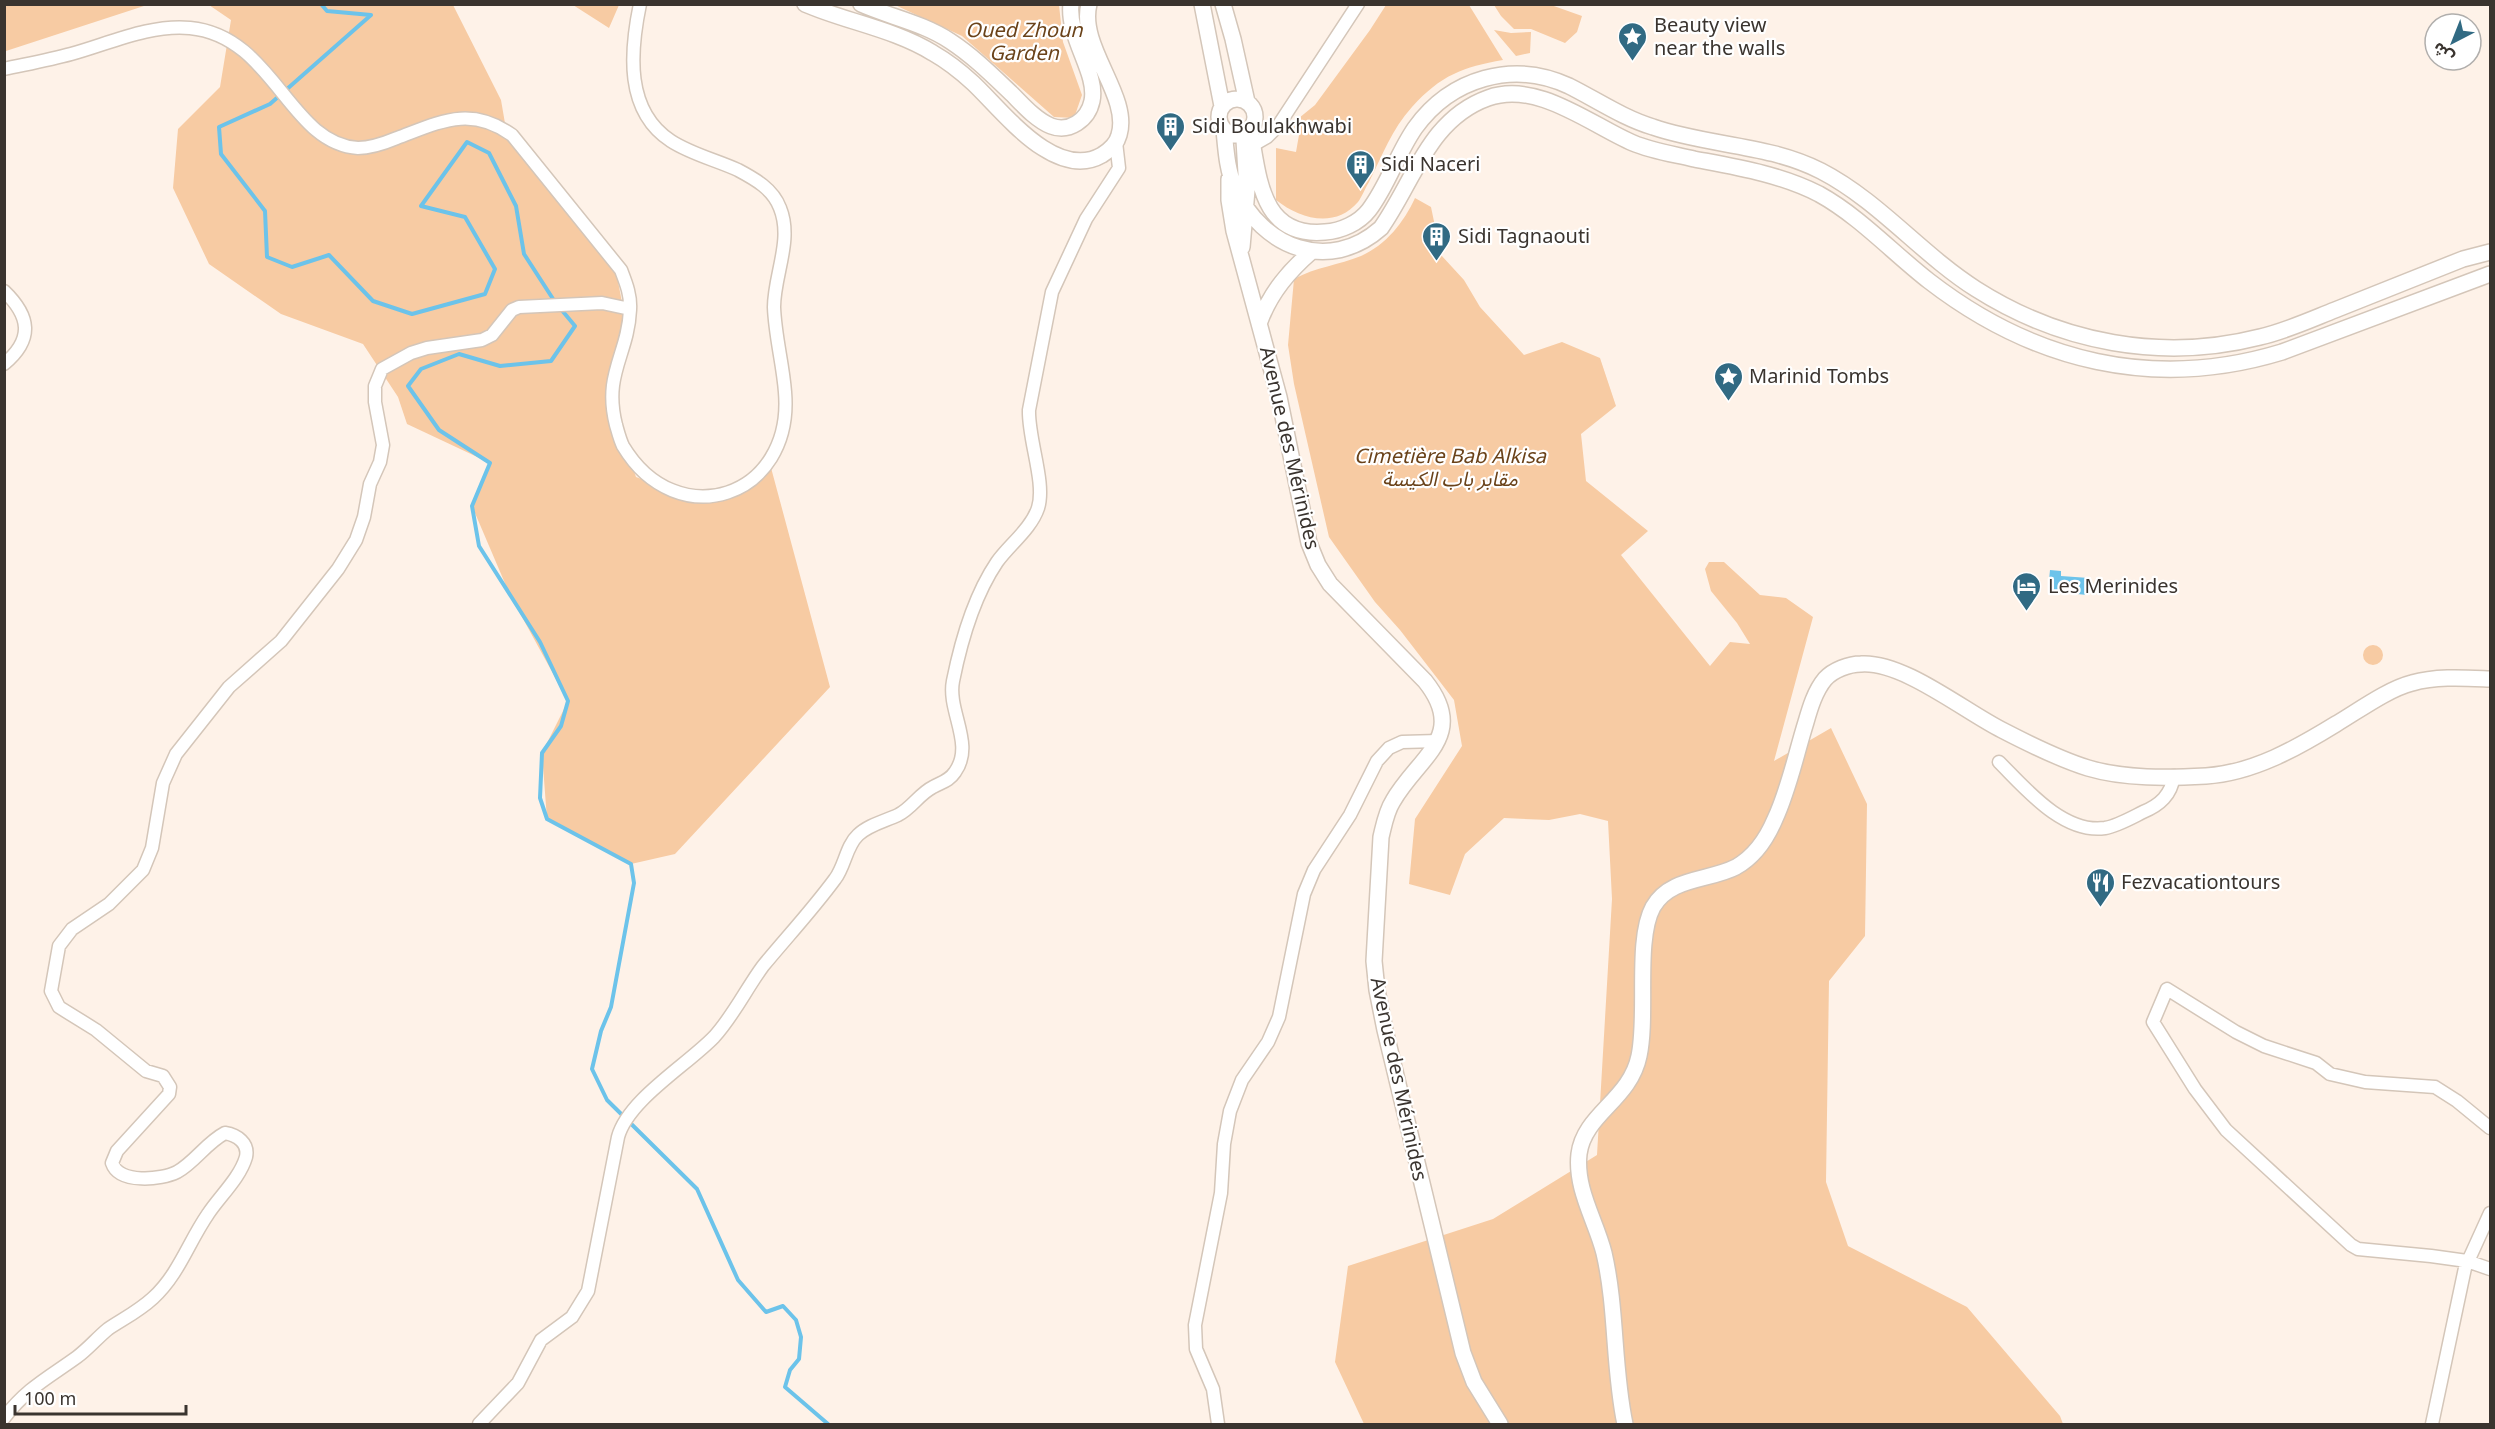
<svg xmlns="http://www.w3.org/2000/svg" width="2495" height="1429" viewBox="0 0 2495 1429" font-family="Georgia,'Noto Sans Arabic',serif">
<style>
.green{fill:#f7cba3}
.water{fill:#6cc3ea}
.lines{fill:none;stroke-linecap:round;stroke-linejoin:round}
.stream{stroke:#6cc3ea;stroke-width:4}
.minor-casing{stroke:#d4c6b9;stroke-width:15}
.major-casing{stroke:#d4c6b9;stroke-width:18}
.minor{stroke:#fff;stroke-width:12}
.major{stroke:#fff;stroke-width:15}
.labels{text-anchor:middle;stroke-width:4.5;stroke-linejoin:round;paint-order:stroke}
.poi-label{font-size:20px;fill:#3a342f;stroke:#fff;text-anchor:start}
.park-label{font-size:20px;font-style:italic;fill:#6a4219;stroke:#fff}
.street-label{font-size:20px;fill:#3a342f;stroke:#fff}
</style>
<rect width="100%" height="100%" fill="#fef2e8"/>
<!-- green -->
<path class="green" d="M 5,4 L 147,4 L 147,5 L 6,51 Z
M 209,5 L 453,5 L 501,100 L 507,135 L 614,260 L 627,329 L 611,405 L 636,477 L 700,501 L 770,464 L 830,687 L 675,854 L 631,864 L 547,819 L 542,753 L 568,701 L 510,595 L 472,506 L 490,463 L 407,424 L 398,397 L 363,344 L 281,314 L 209,264 L 173,188 L 178,129 L 220,87 L 231,20 Z
M 573,5 L 619,5 L 609,28 Z
M 895,5 L 1059,5 L 1063,42 L 1082,95 L 1074,118 L 1054,117 L 962,36 Z
M 1386,5 L 1469,5 L 1503,60 C 1463,67 1441,75 1412,107 C 1392,129 1382,156 1369,182 C 1365,188 1362,197 1358,202 C 1335,229 1300,219 1276,200 L 1276,148 L 1296,152 L 1299,135 L 1283,131 L 1315,105 L 1370,30 Z
M 1494,5 L 1551,5 L 1582,16 L 1577,32 L 1565,43 L 1531,29 L 1514,29 L 1501,16 Z
M 1494,30 L 1511,33 L 1531,32 L 1530,53 L 1516,56 Z
M 1415,198 L 1431,207 L 1441,255 L 1464,280 L 1480,307 L 1524,355 L 1562,342 L 1600,358 L 1616,406 L 1581,434 L 1586,481 L 1648,531 L 1621,555 L 1710,666 L 1730,642 L 1750,644 L 1737,623 L 1711,591 L 1705,569 L 1709,562 L 1724,562 L 1760,595 L 1786,598 L 1813,617 L 1774,761 L 1831,728 L 1867,804 L 1865,936 L 1829,981 L 1826,1182 L 1848,1246 L 1967,1307 L 2060,1416 L 2063,1424 L 1364,1424 L 1335,1362 L 1348,1266 L 1493,1219 L 1597,1155 L 1612,899 L 1608,821 L 1580,814 L 1549,820 L 1504,818 L 1465,854 L 1450,895 L 1409,884 L 1415,819 L 1462,746 L 1454,700 L 1400,630 L 1375,602 L 1329,537 L 1294,384 L 1288,345 L 1294,279 C 1316,267 1339,265 1361,256 C 1386,245 1404,222 1415,198 Z
M2363 655a10 10 0 1 1 20 0a10 10 0 1 1-20 0Z"/>
<!-- water -->
<path class="water" d="M 2050,570 L 2061,571 L 2061,576 L 2089,578 L 2087,595 L 2048,591 Z"/>
<g class="lines">
<!-- stream -->
<path class="stream" d="M 321,4 L 327,11 L 371,15 L 270,104 L 219,127 L 221,154 L 265,211 L 267,257 L 292,267 L 329,255 L 373,301 L 412,314 L 485,294 L 495,269 L 465,217 L 421,206 L 467,142 L 489,153 L 516,206 L 524,254 L 555,302
M 560,308 L 575,326 L 551,361 L 500,366 L 459,354 L 421,369 L 408,386 L 439,430 L 490,463 L 472,506 L 479,546 L 540,642 L 568,701 L 561,726 L 542,753 L 540,798 L 547,819 L 631,864 L 634,883 L 611,1007 L 601,1031 L 592,1069 L 607,1100 L 697,1189 L 738,1280 L 766,1312 L 783,1306 L 796,1320 L 801,1337 L 799,1359 L 790,1370 L 785,1387 L 828,1424"/>
<defs>
<path id="minor" d="M 4,69 C 27,64 49,60 71,54 C 108,44 150,24 190,28 C 274,36 289,144 358,148 C 372,148 385,143 397,138 C 440,122 470,105 512,135 L 621,270 C 626,283 631,295 630,310 C 628,355 603,374 616,425 C 618,432 620,440 623,446 C 677,536 794,498 785,392 C 783,364 775,336 774,307 C 774,275 793,240 780,208 C 773,189 755,179 738,170 C 716,160 691,154 671,141 C 625,111 630,52 640,4
M 1253,145 L 1267,137 L 1278,126 L 1358,4
M 4,291 C 30,316 34,339 4,364
M 1999,762 C 2025,788 2063,834 2105,828 C 2117,826 2131,818 2143,812 C 2160,805 2171,795 2174,776
M 2490,1128 L 2457,1101 L 2435,1087 L 2365,1082 L 2330,1074 L 2316,1063 L 2264,1046 L 2236,1032 L 2167,989 L 2153,1022 L 2195,1089 L 2226,1130 L 2351,1245 L 2358,1249 L 2431,1256 L 2467,1261 L 2490,1269
M 4,1418 C 27,1388 48,1378 77,1357 C 88,1349 97,1338 108,1329 C 123,1319 139,1311 153,1298 C 179,1274 188,1243 208,1214 C 219,1197 240,1178 246,1157 C 249,1143 237,1135 225,1133 C 206,1143 195,1162 177,1172 C 161,1180 119,1184 112,1163 L 117,1151 L 169,1094 L 170,1087 L 163,1076 L 146,1071 L 96,1030 L 59,1007 L 51,991 L 59,946 L 72,929 L 109,904 L 143,870 L 152,848 L 163,783 L 176,754 L 229,687 L 281,641 L 338,569 L 356,540 L 364,517 L 370,484 L 380,462 L 383,445 L 375,402 L 375,386 L 382,369 L 411,353 L 427,348 L 482,340 L 492,335 L 512,310 L 519,307 L 602,303 L 630,309
M 479,1424 L 518,1383 L 541,1340 L 572,1317 L 588,1291 L 618,1137 C 628,1100 687,1065 714,1037 C 734,1015 746,989 763,966 C 787,937 813,909 835,879 C 845,866 846,846 858,835 C 868,825 885,821 898,815 C 912,808 919,794 933,787 C 942,782 949,781 955,772 C 975,744 947,711 953,681 C 961,641 974,596 997,562 C 1009,545 1031,529 1038,508 C 1046,483 1028,439 1029,410 L 1052,292 L 1086,219 L 1119,168 L 1116,142
M 1218,1424 L 1213,1389 L 1196,1349 L 1195,1325 L 1221,1193 L 1224,1144 L 1230,1111 L 1242,1080 L 1268,1042 L 1279,1017 L 1304,894 L 1314,870 L 1350,815 L 1377,761 L 1389,748 L 1402,742 L 1438,741
M 2432,1424 L 2465,1268 L 2490,1213"/>
<path id="major" d="M 805,4 C 847,22 894,29 933,53 C 947,61 960,71 973,83 C 1002,110 1055,182 1102,155 C 1110,150 1117,143 1119,135 C 1131,96 1078,47 1089,4
M 861,4 C 890,17 923,23 950,41 C 973,56 992,75 1012,94 C 1023,105 1036,120 1051,126 C 1069,133 1088,120 1092,101 C 1098,73 1067,38 1071,4
M 1202,4 L 1222,106
M 1223,4 L 1233,39 L 1247,102
M1219 117a18 18 0 1 1 36 0a18 18 0 1 1-36 0Z
M 1224,130 C 1226,150 1227,170 1235,188 C 1262,248 1329,274 1381,228 C 1414,181 1429,119 1488,98 C 1537,80 1591,125 1633,143 C 1652,151 1673,154 1694,159 C 1736,167 1780,174 1819,194 C 1859,216 1893,253 1929,281 C 2034,362 2154,391 2282,352 L 2490,274
M 1250,130 C 1259,176 1260,238 1325,232 C 1341,231 1359,223 1369,210 C 1388,185 1397,154 1415,128 C 1451,78 1513,60 1569,86 C 1597,100 1623,118 1653,127 C 1708,146 1768,144 1821,171 C 1879,201 1921,254 1976,289 C 2061,343 2162,362 2260,337 C 2286,331 2310,320 2335,310 C 2377,293 2420,276 2463,259 L 2490,252
M 1229,179 L 1229,200 L 1234,231 L 1279,397 L 1309,543 L 1318,565 L 1330,584 L 1425,681 C 1469,736 1418,757 1393,801 C 1386,812 1384,825 1381,837 L 1374,961 L 1377,990 L 1385,1030 L 1463,1353 L 1474,1382 L 1500,1424
M 1242,247 L 1247,190 L 1244,140
M 1260,321 C 1271,292 1289,271 1312,251
M 1625,1424 C 1613,1368 1617,1309 1604,1253 C 1596,1221 1575,1189 1579,1154 C 1584,1114 1630,1100 1639,1056 C 1648,1015 1635,940 1653,907 C 1670,877 1709,881 1736,867 C 1754,857 1767,838 1775,819 C 1789,789 1796,754 1806,722 C 1810,708 1815,691 1825,679 C 1833,670 1849,664 1861,664 C 1903,661 1964,711 2002,730 C 2029,744 2059,759 2088,768 C 2125,779 2168,778 2206,776 C 2253,773 2297,748 2336,724 C 2358,711 2388,689 2412,683 C 2437,676 2465,678 2490,679"/>
</defs>
<!-- minor casing -->
<use href="#minor" class="minor-casing"/>
<!-- major casing -->
<use href="#major" class="major-casing"/>
<!-- minor -->
<use href="#minor" class="minor"/>
<!-- major -->
<use href="#major" class="major"/>
</g>
<!-- icons -->
<defs>
<symbol id="sight-pin" viewBox="-11 -11 22 30"><path d="M0 17L-7.5 6A9.5 9.5 0 1 1 7.5 6Z" fill="#316a83" stroke="#fff"/><path d="M0-6L1.8-2.2L6-1.7L2.9 1.2L3.7 5.4L0 3.3L-3.7 5.4L-2.9 1.2L-6-1.7L-1.8-2.2Z" fill="#fff"/></symbol>
<symbol id="building-pin" viewBox="-11 -11 22 30"><path d="M0 17L-7.5 6A9.5 9.5 0 1 1 7.5 6Z" fill="#316a83" stroke="#fff"/><path d="M-4-6H4V6H1V3H-1V6H-4ZM-2.5-4.3h1.7v1.8h-1.7ZM.8-4.3h1.7v1.8H.8ZM-2.5-1h1.7V.8h-1.7ZM.8-1h1.7V.8H.8Z" fill="#fff"/></symbol>
<symbol id="hotel-pin" viewBox="-11 -11 22 30"><path d="M0 17L-7.5 6A9.5 9.5 0 1 1 7.5 6Z" fill="#316a83" stroke="#fff"/><path d="M-6-4.5h1.5V1H6V5H4.5V3h-9V5H-6ZM-4 0a1.8 1.8 0 1 1 3.6 0ZM.5 0V-2.5h3Q6-2.5 6 0Z" fill="#fff"/></symbol>
<symbol id="restaurant-pin" viewBox="-11 -11 22 30"><path d="M0 17L-7.5 6A9.5 9.5 0 1 1 7.5 6Z" fill="#316a83" stroke="#fff"/><path d="M-5-6h1v4h1v-4h1v4h1v-4h1v5L-1.5 .5V6h-2V.5L-5-1ZM5-6V6H3V1.5H1.5Q1.5-4 5-6Z" fill="#fff"/></symbol>
</defs>
<g fill-rule="evenodd">
<use href="#sight-pin" x="1616" y="20" width="33" height="45"/>
<use href="#building-pin" x="1154" y="110" width="33" height="45"/>
<use href="#building-pin" x="1344" y="148" width="33" height="45"/>
<use href="#building-pin" x="1420" y="220" width="33" height="45"/>
<use href="#sight-pin" x="1712" y="360" width="33" height="45"/>
<use href="#hotel-pin" x="2010" y="570" width="33" height="45"/>
<use href="#restaurant-pin" x="2084" y="866" width="33" height="45"/>
</g>
<g class="labels">
<!-- poi labels -->
<g class="poi-label">
<text x="1654" y="32">Beauty view<tspan x="1654" dy="23">near the walls</tspan></text>
<text x="1192" y="133">Sidi Boulakhwabi</text>
<text x="1381" y="171">Sidi Naceri</text>
<text x="1458" y="243">Sidi Tagnaouti</text>
<text x="1749" y="383">Marinid Tombs</text>
<text x="2048" y="593">Les Merinides</text>
<text x="2121" y="889">Fezvacationtours</text>
</g>
<!-- park labels -->
<g class="park-label">
<text x="1024" y="37">Oued Zhoun<tspan x="1024" dy="23">Garden</tspan></text>
<text x="1450" y="463">Cimetière Bab Alkisa<tspan x="1450" dy="23">مقابر باب الكيسة</tspan></text>
</g>
<!-- street labels -->
<g class="street-label">
<text transform="translate(1290 448) rotate(77)" y="7">Avenue des Mérinides</text>
<text transform="translate(1399 1079) rotate(78)" y="7">Avenue des Mérinides</text>
</g>
</g>
<!-- border -->
<rect width="2495" height="1429" fill="none" stroke="#3a342f" stroke-width="12"/>
<!-- north arrow -->
<g transform="translate(2453 42) rotate(222)"><circle r="28" fill="#ffffff" stroke="#b0aeac" stroke-width="1.5"/>
<path d="M0-4.5L10 22L0 15L-10 22Z" fill="#316a83"/>
<text y="-9" font-size="16" font-weight="bold" text-anchor="middle" fill="#3a342f">ش</text>
</g>
<!-- scale -->
<path d="M15 1405v9h171v-9" fill="none" stroke="#3a342f" stroke-width="3"/>
<text x="24" y="1405" font-size="18" fill="#3a342f" stroke="#ffffff" stroke-width="4.5" paint-order="stroke">100 m</text>
</svg>
